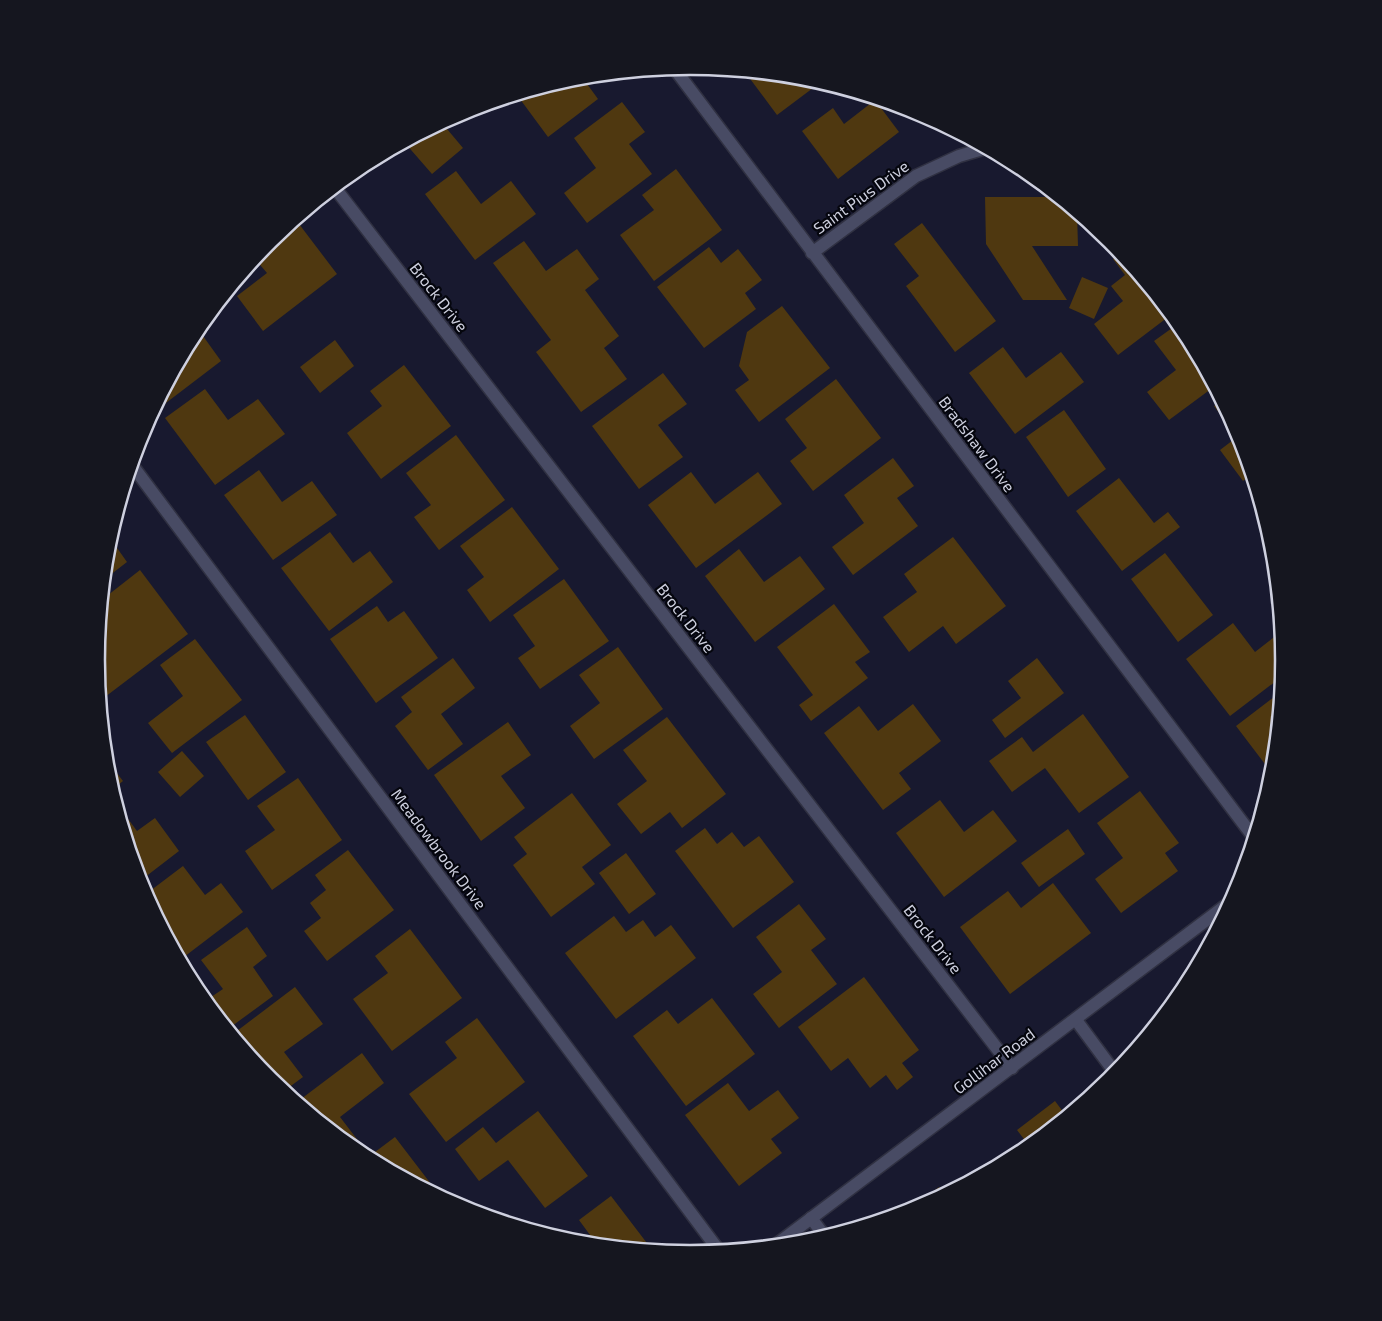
<svg xmlns="http://www.w3.org/2000/svg" width="1382" height="1321" viewBox="0 0 1382 1321" font-family="'Exo 2',sans-serif">
<style>
.building{fill:#4f3810}
.lines{fill:none;stroke-linecap:round;stroke-linejoin:round}
.minor-casing{stroke:#303142;stroke-width:15}
.tertiary-casing{stroke:#303142;stroke-width:15}
.minor{stroke:#484b64;stroke-width:12}
.tertiary{stroke:#484b64;stroke-width:12}
.labels{text-anchor:middle;stroke-width:4.5;stroke-linejoin:round;paint-order:stroke}
.street-label{font-size:16px;fill:#ced0df;stroke:#05060e}
.rim{fill:none;stroke:#ced0df;stroke-width:2.5}
</style>
<rect width="100%" height="100%" fill="#18192f"/>
<!-- building -->
<path class="building" d="M 745,72 L 807,78 L 821,82 L 777,115 Z
M 582,77 L 598,99 L 548,137 L 517,95 L 575,78 Z
M 875,100 L 899,132 L 838,179 L 802,131 L 833,108 L 844,124 Z
M 622,102 L 645,132 L 629,144 L 652,174 L 587,223 L 564,193 L 596,168 L 574,138 Z
M 442,123 L 463,148 L 432,174 L 405,143 Z
M 676,169 L 722,230 L 654,281 L 620,235 L 654,210 L 642,195 Z
M 456,171 L 481,204 L 511,181 L 536,214 L 475,260 L 425,194 Z
M 985,197 L 1058,197 L 1077,213 L 1078,246 L 1032,246 L 1067,300 L 1023,300 L 986,244 Z
M 296,220 L 337,274 L 263,331 L 237,296 L 267,273 L 255,259 L 271,240 Z
M 922,223 L 996,321 L 955,352 L 906,286 L 919,276 L 894,244 Z
M 524,241 L 546,271 L 577,249 L 599,279 L 585,290 L 619,336 L 604,348 L 627,379 L 581,412 L 536,352 L 551,340 L 493,263 Z
M 709,247 L 721,263 L 738,249 L 762,280 L 745,293 L 756,309 L 704,348 L 657,287 Z
M 1122,253 L 1172,314 L 1118,355 L 1094,324 L 1123,301 L 1111,286 L 1125,275 L 1113,259 Z
M 1082,277 L 1108,288 L 1094,319 L 1069,308 Z
M 782,306 L 830,368 L 759,422 L 735,390 L 749,380 L 739,366 L 747,332 Z
M 1179,323 L 1185,331 L 1215,386 L 1169,420 L 1147,392 L 1176,370 L 1154,341 Z
M 198,329 L 221,361 L 158,409 L 156,407 Z
M 335,340 L 354,366 L 320,393 L 300,367 Z
M 1003,347 L 1026,378 L 1061,352 L 1084,382 L 1015,434 L 969,373 Z
M 404,365 L 451,426 L 381,479 L 347,433 L 382,406 L 370,391 Z
M 663,373 L 687,404 L 658,425 L 683,457 L 639,489 L 592,426 Z
M 836,379 L 881,438 L 813,491 L 790,461 L 807,448 L 785,419 Z
M 205,389 L 228,420 L 258,399 L 285,434 L 215,485 L 165,418 Z
M 1222,400 L 1240,433 L 1252,474 L 1243,481 L 1220,450 L 1237,437 L 1214,406 Z
M 1064,410 L 1106,469 L 1068,497 L 1026,437 Z
M 456,435 L 505,500 L 439,550 L 414,517 L 431,505 L 406,473 Z
M 893,458 L 914,486 L 897,498 L 918,526 L 853,575 L 832,547 L 864,523 L 844,495 Z
M 259,470 L 282,502 L 312,481 L 337,515 L 273,560 L 224,495 Z
M 691,472 L 715,504 L 758,472 L 782,504 L 696,568 L 648,505 Z
M 1119,478 L 1154,523 L 1168,512 L 1180,527 L 1122,571 L 1076,511 Z
M 512,507 L 559,569 L 490,622 L 467,590 L 484,577 L 460,546 Z
M 1266,520 L 1274,545 L 1259,526 Z
M 330,532 L 353,563 L 370,551 L 393,582 L 329,631 L 281,568 Z
M 953,537 L 1006,606 L 956,644 L 943,626 L 909,652 L 883,617 L 917,592 L 904,574 Z
M 110,538 L 127,562 L 105,579 L 108,544 Z
M 739,549 L 764,582 L 800,556 L 825,589 L 755,642 L 705,576 Z
M 1165,553 L 1213,615 L 1178,642 L 1131,579 Z
M 140,570 L 188,634 L 101,700 L 97,660 L 98,652 L 106,646 L 99,637 L 103,599 Z
M 564,579 L 609,641 L 540,689 L 518,658 L 535,646 L 513,615 Z
M 834,604 L 870,652 L 855,662 L 868,678 L 811,721 L 799,705 L 813,695 L 777,647 Z
M 377,606 L 388,622 L 404,611 L 438,658 L 376,703 L 330,639 Z
M 1233,623 L 1255,652 L 1282,631 L 1285,661 L 1284,675 L 1230,716 L 1186,659 Z
M 195,639 L 242,700 L 172,753 L 148,723 L 183,696 L 160,665 Z
M 618,647 L 663,709 L 594,759 L 570,726 L 600,703 L 579,675 Z
M 453,658 L 475,688 L 441,714 L 463,744 L 428,770 L 395,726 L 412,712 L 401,697 Z
M 1037,658 L 1064,693 L 1005,738 L 992,720 L 1021,698 L 1008,681 Z
M 1282,691 L 1274,776 L 1236,726 Z
M 913,704 L 941,741 L 899,773 L 911,789 L 883,810 L 824,733 L 859,706 L 878,731 Z
M 1083,714 L 1129,777 L 1079,813 L 1045,768 L 1012,792 L 989,761 L 1022,737 L 1033,752 Z
M 245,715 L 286,772 L 248,800 L 206,742 Z
M 667,717 L 726,794 L 682,828 L 670,812 L 641,834 L 617,804 L 647,781 L 623,750 Z
M 508,722 L 531,755 L 501,776 L 525,808 L 481,841 L 434,775 Z
M 182,751 L 204,776 L 180,797 L 158,772 Z
M 106,759 L 123,781 L 112,790 L 108,776 Z
M 298,778 L 342,840 L 272,890 L 245,851 L 275,830 L 257,806 Z
M 1140,791 L 1179,843 L 1165,853 L 1178,871 L 1121,913 L 1095,879 L 1123,858 L 1097,823 Z
M 572,793 L 611,845 L 582,867 L 595,884 L 551,917 L 513,865 L 527,854 L 514,837 Z
M 940,800 L 964,832 L 993,810 L 1017,841 L 944,897 L 896,833 Z
M 117,804 L 137,831 L 155,818 L 179,851 L 140,881 Z
M 705,828 L 717,844 L 732,832 L 744,847 L 759,836 L 794,882 L 733,928 L 675,851 Z
M 1068,829 L 1085,854 L 1039,887 L 1021,863 Z
M 348,850 L 394,910 L 327,961 L 304,931 L 321,918 L 310,903 L 326,890 L 315,875 Z
M 626,853 L 656,894 L 629,914 L 599,873 Z
M 183,866 L 205,895 L 221,883 L 243,912 L 180,960 L 146,894 Z
M 1053,883 L 1091,933 L 1010,994 L 960,927 L 1008,891 L 1021,908 Z
M 799,904 L 826,939 L 811,950 L 837,984 L 779,1028 L 753,994 L 782,972 L 756,937 Z
M 614,916 L 626,932 L 643,920 L 655,937 L 671,925 L 696,958 L 616,1019 L 565,953 Z
M 247,927 L 267,956 L 253,967 L 273,996 L 228,1029 L 205,1001 L 223,989 L 201,960 Z
M 410,929 L 462,998 L 392,1051 L 353,999 L 388,973 L 375,956 Z
M 864,977 L 919,1050 L 902,1063 L 913,1077 L 897,1090 L 886,1075 L 870,1088 L 848,1058 L 831,1071 L 798,1027 Z
M 295,987 L 323,1024 L 284,1052 L 303,1077 L 284,1091 L 271,1080 L 233,1034 Z
M 712,998 L 755,1054 L 686,1106 L 633,1036 L 667,1010 L 678,1024 Z
M 477,1018 L 525,1082 L 446,1142 L 409,1094 L 457,1058 L 445,1042 Z
M 362,1053 L 384,1083 L 340,1117 L 363,1147 L 357,1152 L 297,1102 Z
M 728,1083 L 749,1111 L 778,1090 L 799,1118 L 771,1139 L 782,1153 L 739,1186 L 685,1115 Z
M 1055,1101 L 1067,1117 L 1030,1147 L 1017,1130 Z
M 538,1111 L 588,1176 L 545,1208 L 508,1160 L 479,1181 L 455,1149 L 483,1127 L 496,1143 Z
M 395,1137 L 431,1184 L 425,1189 L 367,1158 Z
M 939,1187 L 945,1195 L 918,1210 L 904,1214 Z
M 611,1196 L 653,1251 L 578,1244 L 590,1235 L 579,1220 Z"/>
<g class="lines">
<defs>
<path id="minor" d="M 674,68 L 1255,839
M 335,188 L 1012,1068
M 812,253 L 916,176 L 959,156 L 986,148
M 132,465 L 720,1252
M 1076,1020 L 1116,1074
M 811,1218 L 826,1238"/>
<path id="tertiary" d="M 773,1247 L 1233,900"/>
</defs>
<!-- minor casing -->
<use href="#minor" class="minor-casing"/>
<!-- tertiary casing -->
<use href="#tertiary" class="tertiary-casing"/>
<!-- minor -->
<use href="#minor" class="minor"/>
<!-- tertiary -->
<use href="#tertiary" class="tertiary"/>
</g>
<g class="labels">
<!-- street labels -->
<g class="street-label">
<text transform="translate(861 197) rotate(-36)" y="6">Saint Pius Drive</text>
<text transform="translate(439 297) rotate(52)" y="6">Brock Drive</text>
<text transform="translate(977 444) rotate(53)" y="6">Bradshaw Drive</text>
<text transform="translate(686 618) rotate(52)" y="6">Brock Drive</text>
<text transform="translate(439 849) rotate(53)" y="6">Meadowbrook Drive</text>
<text transform="translate(933 939) rotate(52)" y="6">Brock Drive</text>
<text transform="translate(994 1061) rotate(-37)" y="6">Gollihar Road</text>
</g>
</g>
<!-- crop -->
<path d="M0 0H1382V1321H0ZM105 660a585 585 0 1 1 1170 0a585 585 0 1 1-1170 0Z" fill="#15161f" fill-rule="evenodd"/>
<path class="rim" d="M105 660a585 585 0 1 1 1170 0a585 585 0 1 1-1170 0Z"/>
</svg>
